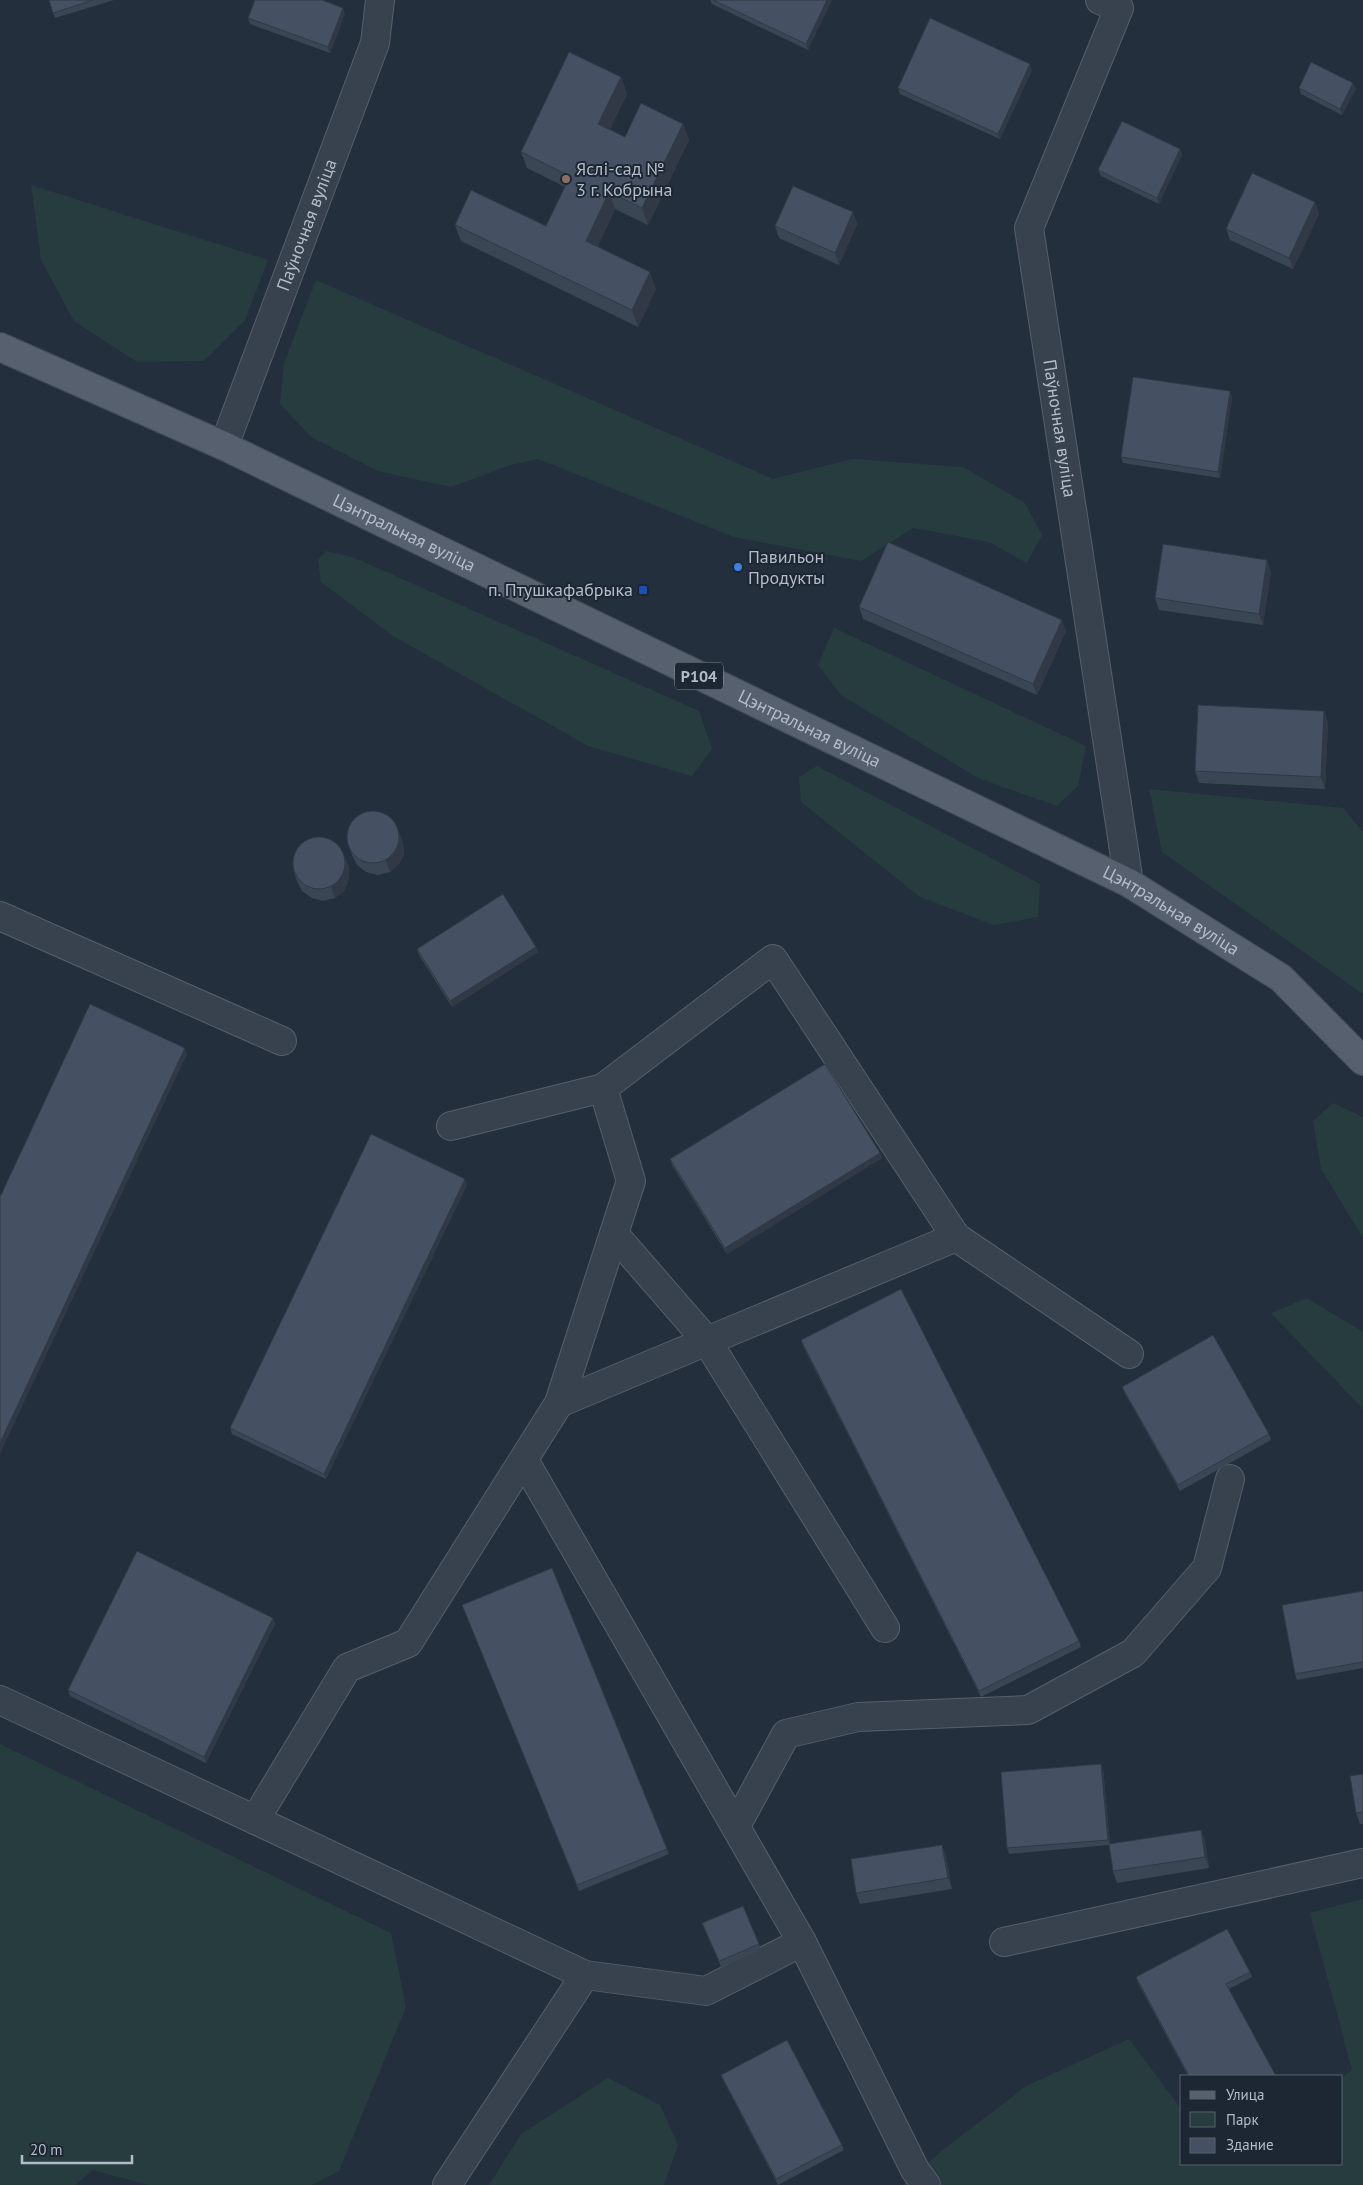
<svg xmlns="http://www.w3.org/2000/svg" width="1363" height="2185" viewBox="0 0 1363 2185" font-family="'PT Sans',sans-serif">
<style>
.green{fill:#263c3f}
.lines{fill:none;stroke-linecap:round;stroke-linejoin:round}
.minor-casing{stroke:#565f6c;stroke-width:30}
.major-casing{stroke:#414a57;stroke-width:30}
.minor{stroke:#38414e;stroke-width:28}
.major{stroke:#56606e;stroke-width:28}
.wall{fill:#3b4654}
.shaded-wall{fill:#303945}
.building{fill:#455162;stroke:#303945}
.education-dot{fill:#8d6e63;stroke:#1d2633;stroke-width:2}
.shop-dot{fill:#3f7fe0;stroke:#1d2633;stroke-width:2}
.transit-dot{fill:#1a4fb4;stroke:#1d2633;stroke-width:2}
.labels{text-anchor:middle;stroke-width:4;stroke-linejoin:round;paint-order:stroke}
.shield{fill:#1d2633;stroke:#878f9c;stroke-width:1}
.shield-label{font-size:16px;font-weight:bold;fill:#b4bcc9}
.poi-label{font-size:18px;fill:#b4bcc9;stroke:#1d2633;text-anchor:start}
.street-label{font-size:18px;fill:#b4bcc9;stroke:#1d2633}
</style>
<rect width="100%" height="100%" fill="#242f3e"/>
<!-- green -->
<path class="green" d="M 31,185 L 268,260 L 245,320 L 204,361 L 137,362 L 74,321 L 41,260 Z
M 316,280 L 773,479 L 853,459 L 963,467 L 1025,503 L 1042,535 L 1027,563 L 989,542 L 913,528 L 861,561 L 734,537 L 538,459 L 511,465 L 451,487 L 378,471 L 311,437 L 280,404 L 284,363 Z
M 326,551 L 355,558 L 699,711 L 712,749 L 692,776 L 588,746 L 393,636 L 321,582 L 318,560 Z
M 834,628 L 1086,746 L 1078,786 L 1057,806 L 978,778 L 841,695 L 818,665 Z
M 817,766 L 1040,884 L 1038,917 L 994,925 L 920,897 L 801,802 L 799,777 Z
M 1149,789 L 1343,808 L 1363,832 L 1363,994 L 1162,852 Z
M 1333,1103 L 1363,1117 L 1363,1238 L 1321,1169 L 1313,1121 Z
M 1307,1298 L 1363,1332 L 1363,1409 L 1271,1313 Z
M 0,1744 L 391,1933 L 406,2007 L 339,2171 L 312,2185 L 149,2185 L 92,2170 L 76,2185 L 0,2185 Z
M 1363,1899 L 1363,2185 L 903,2185 L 944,2149 L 1026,2086 L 1129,2039 L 1182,2110 L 1182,2164 L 1342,2164 L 1342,2078 L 1352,2070 L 1310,1913 Z
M 608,2078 L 660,2105 L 678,2145 L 664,2185 L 489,2185 L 521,2134 Z"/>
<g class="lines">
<defs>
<g id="minor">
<path id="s1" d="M 1100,0 L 1119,8 L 1029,228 L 1129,883"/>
<path id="s2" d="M 224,446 L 375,43 L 380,0"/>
<path d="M 0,916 L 282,1041"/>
<path d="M 451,1126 L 603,1088"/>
<path d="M 614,1234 L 707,1341 L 885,1628"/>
<path d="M 559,1403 L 956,1237"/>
<path d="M 0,1700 L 585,1975 L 706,1991 L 802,1942 L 524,1460"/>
<path d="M 255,1820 L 347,1668 L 408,1643 L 559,1403 L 631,1181 L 603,1088 L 773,959 L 956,1237 L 1129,1354"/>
<path d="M 736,1826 L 786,1734 L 858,1717 L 1028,1710 L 1133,1653 L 1207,1568 L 1230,1479"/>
<path d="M 802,1942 L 915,2170 L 926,2185"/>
<path d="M 1004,1942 L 1363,1863"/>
<path d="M 447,2185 L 585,1975"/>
</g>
<g id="major">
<path id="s3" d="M 0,347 L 224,446 L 1129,883 L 1281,978 L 1363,1061"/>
</g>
</defs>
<!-- minor casing -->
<use href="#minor" class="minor-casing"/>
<!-- major casing -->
<use href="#major" class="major-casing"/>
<!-- minor -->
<use href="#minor" class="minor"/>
<!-- major -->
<use href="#major" class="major"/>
</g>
<!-- wall -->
<path class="wall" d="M 49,0 L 114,0 L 55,18 Z
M 710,0 L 832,0 L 808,50 L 712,4 Z
M 345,14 L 330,53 L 250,24 L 248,18 Z
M 1032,70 L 1000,139 L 900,94 L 898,88 Z
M 621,77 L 627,94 L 610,129 L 625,137 L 683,124 L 689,140 L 648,225 L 615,209 L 598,246 L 656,289 L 638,327 L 461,241 L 455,225 L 546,226 L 565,187 L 527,168 L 521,152 Z
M 1299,88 L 1356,89 L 1342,115 L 1301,94 Z
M 1182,155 L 1159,204 L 1101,176 L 1098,170 Z
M 1315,202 L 1319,214 L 1293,269 L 1230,240 L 1226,229 Z
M 853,212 L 857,224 L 839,265 L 779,238 L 775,226 Z
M 1230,391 L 1232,397 L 1220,478 L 1123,463 L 1121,457 Z
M 1271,571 L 1263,625 L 1159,610 L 1155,598 Z
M 859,607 L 1066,631 L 1037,695 L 863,619 Z
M 1328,722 L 1325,789 L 1199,783 L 1195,771 Z
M 403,842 L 404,854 L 399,864 L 390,872 L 378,875 L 366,872 L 357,865 L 352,855 L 348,843 Z
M 345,857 L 349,868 L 349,880 L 344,891 L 335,898 L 323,901 L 312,898 L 302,891 L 297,881 L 293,870 Z
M 536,947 L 538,952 L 452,1007 L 419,955 L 417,949 Z
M 880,1153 L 882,1158 L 727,1254 L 672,1165 L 670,1159 Z
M 467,1185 L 326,1479 L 232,1434 L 230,1428 Z
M 801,1340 L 1079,1641 L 1081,1647 L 981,1697 L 803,1346 Z
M 1122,1387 L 1269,1434 L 1271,1440 L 1180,1491 L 1124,1392 Z
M 552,1568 L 669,1854 L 579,1891 L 462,1605 Z
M 1363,1591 L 1363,1668 L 1297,1680 L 1295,1674 Z
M 273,1618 L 275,1624 L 206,1763 L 70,1696 L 68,1690 Z
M 1101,1764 L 1103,1769 L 1110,1844 L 1201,1830 L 1205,1841 L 1209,1868 L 1117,1883 L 1113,1871 L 1109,1845 L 1009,1854 L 1007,1848 Z
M 1363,1774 L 1363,1824 L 1360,1824 L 1356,1813 Z
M 946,1856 L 952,1889 L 860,1904 L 856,1893 Z
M 705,1928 L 759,1944 L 761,1950 L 721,1967 Z
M 1250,1972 L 1252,1977 L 1229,1989 L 1276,2076 L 1188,2076 L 1138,1983 L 1136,1977 Z
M 721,2075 L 842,2145 L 844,2150 L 778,2185 L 723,2080 Z"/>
<!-- shaded-wall -->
<path class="shaded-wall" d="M 827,0 L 832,0 L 808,50 L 806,44 Z
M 343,8 L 345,14 L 330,53 L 328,47 Z
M 1030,64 L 1032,70 L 1000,139 L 998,134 Z
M 621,77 L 627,94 L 604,141 L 598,124 Z
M 1353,83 L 1356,89 L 1342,115 L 1340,109 Z
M 683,124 L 689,140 L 648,225 L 642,208 Z
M 1180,149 L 1182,155 L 1159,204 L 1157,198 Z
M 609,192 L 615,209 L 592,258 L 586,241 Z
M 1315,202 L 1319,214 L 1293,269 L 1289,258 Z
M 853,212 L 857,224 L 839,265 L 835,253 Z
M 650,272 L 656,289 L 638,327 L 632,310 Z
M 1230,391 L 1232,397 L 1220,478 L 1218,472 Z
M 1267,560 L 1271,571 L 1263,625 L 1259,614 Z
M 1062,620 L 1066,631 L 1037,695 L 1033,684 Z
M 1324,711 L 1328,722 L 1325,789 L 1321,777 Z
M 399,831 L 403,842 L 404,854 L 399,864 L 390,872 L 386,861 Z
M 345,857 L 349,868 L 349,880 L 344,891 L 335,898 L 331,887 Z
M 536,947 L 538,952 L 452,1007 L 450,1001 Z
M 185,1048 L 187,1054 L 0,1454 L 0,1443 Z
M 880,1153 L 882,1158 L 727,1254 L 725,1248 Z
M 465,1179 L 467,1185 L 326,1479 L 324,1474 Z
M 273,1618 L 275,1624 L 206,1763 L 204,1757 Z
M 1101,1764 L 1103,1769 L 1110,1845 L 1108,1840 Z
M 1201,1830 L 1205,1841 L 1209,1868 L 1205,1857 Z
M 942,1845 L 946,1856 L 952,1889 L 948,1878 Z"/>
<!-- building -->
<path class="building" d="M 49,0 L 93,0 L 53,13 Z
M 255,0 L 322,0 L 343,8 L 328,47 L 248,18 Z
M 713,0 L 827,0 L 806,44 Z
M 930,18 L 1030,64 L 998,134 L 898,88 Z
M 569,52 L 621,77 L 598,124 L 625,137 L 641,103 L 683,124 L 642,208 L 609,192 L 586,241 L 650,272 L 632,310 L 455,225 L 471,190 L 546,226 L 570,176 L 521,152 Z
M 1311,62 L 1353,83 L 1340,109 L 1299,88 Z
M 1122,121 L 1180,149 L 1157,198 L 1098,170 Z
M 1252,173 L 1315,202 L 1289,258 L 1226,229 Z
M 793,186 L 853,212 L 835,253 L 775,226 Z
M 1133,377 L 1230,391 L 1218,472 L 1121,457 Z
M 888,542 L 1062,620 L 1033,684 L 859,607 Z
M 1163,544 L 1267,560 L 1259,614 L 1155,598 Z
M 1198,705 L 1324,711 L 1321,777 L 1195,771 Z
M347 837a26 26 0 1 1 52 0a26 26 0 1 1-52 0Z
M293 863a26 26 0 1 1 52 0a26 26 0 1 1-52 0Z
M 503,894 L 536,947 L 450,1001 L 417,949 Z
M 90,1004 L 185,1048 L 0,1443 L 0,1197 Z
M 825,1064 L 880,1153 L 725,1248 L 670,1159 Z
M 371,1134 L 465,1179 L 324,1474 L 230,1428 Z
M 901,1289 L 1079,1641 L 979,1691 L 801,1340 Z
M 1213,1335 L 1269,1434 L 1178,1485 L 1122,1387 Z
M 137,1551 L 273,1618 L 204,1757 L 68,1690 Z
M 552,1568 L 667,1849 L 577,1885 L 462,1605 Z
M 1363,1591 L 1363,1662 L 1295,1674 L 1282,1605 Z
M 1101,1764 L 1108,1840 L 1007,1848 L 1001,1772 Z
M 1363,1774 L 1363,1812 L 1356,1813 L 1350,1776 Z
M 1201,1830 L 1205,1857 L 1113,1871 L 1109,1844 Z
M 942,1845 L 948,1878 L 856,1893 L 851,1859 Z
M 743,1906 L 759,1944 L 719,1961 L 702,1923 Z
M 1227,1929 L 1250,1972 L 1226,1984 L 1276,2076 L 1189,2076 L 1136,1977 Z
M 787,2040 L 842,2145 L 776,2179 L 721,2075 Z"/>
<!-- markers -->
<circle class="education-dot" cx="566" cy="179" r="5"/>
<circle class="shop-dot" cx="738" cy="567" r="5"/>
<rect class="transit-dot" x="638" y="585" width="10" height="10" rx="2.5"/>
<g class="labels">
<!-- shield labels -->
<rect class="shield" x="675" y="662.5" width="48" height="27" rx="4"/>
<g class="shield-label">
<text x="699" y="682">Р104</text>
</g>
<!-- poi labels -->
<g class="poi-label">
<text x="576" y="175">Яслі-сад №<tspan x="576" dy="21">3 г. Кобрына</tspan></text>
<text x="748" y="563">Павильон<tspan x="748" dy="21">Продукты</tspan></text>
<text x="633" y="596" text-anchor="end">п. Птушкафабрыка</text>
</g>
<!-- street labels -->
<g class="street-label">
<text dy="6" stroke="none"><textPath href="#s2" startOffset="236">Паўночная вуліца</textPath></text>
<text dy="6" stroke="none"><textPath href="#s1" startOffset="461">Паўночная вуліца</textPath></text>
<text dy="6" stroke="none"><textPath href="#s3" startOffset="445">Цэнтральная вуліца</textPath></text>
<text dy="6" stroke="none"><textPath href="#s3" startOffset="895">Цэнтральная вуліца</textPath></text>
<text dy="6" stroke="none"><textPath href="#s3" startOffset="1300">Цэнтральная вуліца</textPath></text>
</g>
</g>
<!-- legend -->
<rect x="1180" y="2075" width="162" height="90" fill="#1d2633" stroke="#59626f"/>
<rect x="1190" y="2091" width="25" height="8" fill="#56606e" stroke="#59626f"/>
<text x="1226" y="2100" font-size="15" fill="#b4bcc9">Улица</text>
<rect x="1190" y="2112" width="25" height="15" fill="#263c3f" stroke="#59626f"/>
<text x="1226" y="2125" font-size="15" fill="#b4bcc9">Парк</text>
<rect x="1190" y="2138" width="25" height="15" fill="#455162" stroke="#59626f"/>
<text x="1226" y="2150" font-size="15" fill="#b4bcc9">Здание</text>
<!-- scale -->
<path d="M22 2155v8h110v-8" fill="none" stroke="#b4bcc9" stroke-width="2.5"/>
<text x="30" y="2155" font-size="15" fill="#b4bcc9" stroke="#1d2633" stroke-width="4" paint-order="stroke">20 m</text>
</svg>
